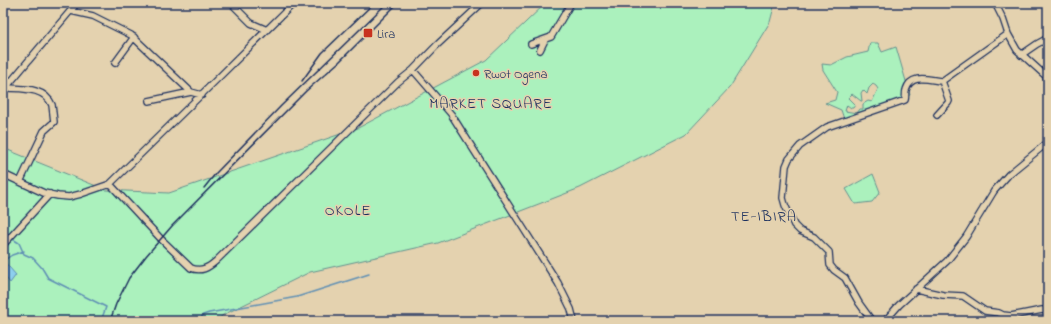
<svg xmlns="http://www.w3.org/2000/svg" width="1051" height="324" viewBox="0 0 1051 324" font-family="'Indie Flower',sans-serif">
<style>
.green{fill:#abf1bd;stroke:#63908e;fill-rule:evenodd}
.water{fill:#8dcfee;stroke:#5f8fb4}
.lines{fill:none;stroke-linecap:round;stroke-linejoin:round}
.stream{stroke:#5f8fb4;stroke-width:1.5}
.minor-casing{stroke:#1b2f5e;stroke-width:8}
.minor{stroke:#e4d2af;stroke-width:5.5}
.rail{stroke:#1b2f5e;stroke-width:1.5}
.poi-dot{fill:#c8321e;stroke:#e4d2af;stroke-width:1.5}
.labels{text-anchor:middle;stroke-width:3;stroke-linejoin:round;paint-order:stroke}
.poi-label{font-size:13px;fill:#1b2f5e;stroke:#e4d2af;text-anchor:start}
.quarter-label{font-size:15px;letter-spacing:1px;fill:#1b2f5e;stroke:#e4d2af}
</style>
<rect width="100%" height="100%" fill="#e4d2af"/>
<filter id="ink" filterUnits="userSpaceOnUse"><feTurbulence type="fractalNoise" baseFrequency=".025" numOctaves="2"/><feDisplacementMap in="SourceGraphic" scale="8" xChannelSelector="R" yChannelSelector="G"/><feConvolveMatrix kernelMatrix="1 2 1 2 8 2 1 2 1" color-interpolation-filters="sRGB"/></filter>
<g filter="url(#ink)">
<!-- green -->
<path class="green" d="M 546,3 L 775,3 L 770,22 L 730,87 L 686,134 L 580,188 L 438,243 L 310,272 L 223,315 L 216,321 L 3,321 L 3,148 L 106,190 L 169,193 L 358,128 L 486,60 Z
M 870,43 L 878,43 L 882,52 L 896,47 L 910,95 L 844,119 L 841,110 L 825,103 L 835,100 L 837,92 L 823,70 L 822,64 L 831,65 L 847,57 L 868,52 ZM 873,84 L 876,86 L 878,89 L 872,102 L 868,101 L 863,104 L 863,109 L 860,109 L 857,113 L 845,111 L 847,105 L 851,108 L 853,108 L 855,105 L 848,98 L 852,94 L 861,101 L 862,101 L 861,93 L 863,90 L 867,94 L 869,88 Z
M 873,174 L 880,192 L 872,202 L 855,204 L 846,189 Z"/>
<!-- water -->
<path class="water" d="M 3,260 L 16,275 L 10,283 L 3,274 Z"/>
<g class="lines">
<!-- stream -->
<path class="stream" d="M 3,233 L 19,243 L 24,254 L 33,258 L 42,268 L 48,278 L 106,307 L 101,321
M 3,256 L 6,259 L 12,255 L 24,251
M 199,321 L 203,315 L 209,313 L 297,297 L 369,274"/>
<defs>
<path id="minor" d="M 231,3 L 251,23 L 267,30
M 995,3 L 1003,19 L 1008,34 L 1017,50 L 1048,78
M 71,11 L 93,16 L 131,35 L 191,92
M 531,44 L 551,37 L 571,3
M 540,50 L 545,40
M 1021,55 L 1037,44 L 1048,38
M 115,63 L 134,37
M 413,70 L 451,114 L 558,283 L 571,309 L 574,321
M 6,88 C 22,89 45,87 52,105 L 54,122 L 44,131 L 20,182
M 3,91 L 77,3
M 149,101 L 191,92 L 202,95
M 937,115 L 948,103 L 949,101 L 942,81
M 3,174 L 44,193 L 58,196 L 69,197 L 81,194 L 110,184 L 204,92 L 294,3
M 110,184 L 161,239 L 191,268 C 201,272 208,268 216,261 L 398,82 L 413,70 L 437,45 L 482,3
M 3,245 L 50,194
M 916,289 L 943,295 L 963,296 L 985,311 L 999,313 L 1003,315 L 1011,316 L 1042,310 L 1048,311
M 872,321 L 859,303 L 845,278 L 834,270 L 830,265 L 829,252 L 814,237 L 800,231 L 794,225 L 785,205 L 783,198 L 786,166 L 789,159 L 800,146 L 827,127 L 905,100 C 906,97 905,93 906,90 C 911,73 929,80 942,81 L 1008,34
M 885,321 L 899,305 L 947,261 L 966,237 L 994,191 L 1009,174 L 1047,143 L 1048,136"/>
</defs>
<!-- minor casing -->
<use href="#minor" class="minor-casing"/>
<!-- minor -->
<use href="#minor" class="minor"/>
<!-- rail -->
<path class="rail" d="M 302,81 L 322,53 L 374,3
M 204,188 L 216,173 L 281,106 L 387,3
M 110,321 L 116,304 L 129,278 L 146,256 L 172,226 L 306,91 L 339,62 L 398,3"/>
</g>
</g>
<!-- markers -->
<g class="poi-dot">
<rect x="363" y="28" width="10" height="10" rx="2"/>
<circle cx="476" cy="73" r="4"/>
</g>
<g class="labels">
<!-- poi labels -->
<g class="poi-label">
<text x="377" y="38">Lira</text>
<text x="484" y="78">Rwot Ogena</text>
</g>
<!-- quarter labels -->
<g class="quarter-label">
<text x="491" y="108">MARKET SQUARE</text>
<text x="348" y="215">OKOLE</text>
<text x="764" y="221">TE-IBIRA</text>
</g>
</g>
<!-- margin -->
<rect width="1051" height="324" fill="none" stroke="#e4d2af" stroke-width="16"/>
<rect x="8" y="8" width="1035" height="308" fill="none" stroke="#1b2f5e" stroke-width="1.5" filter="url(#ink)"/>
</svg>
